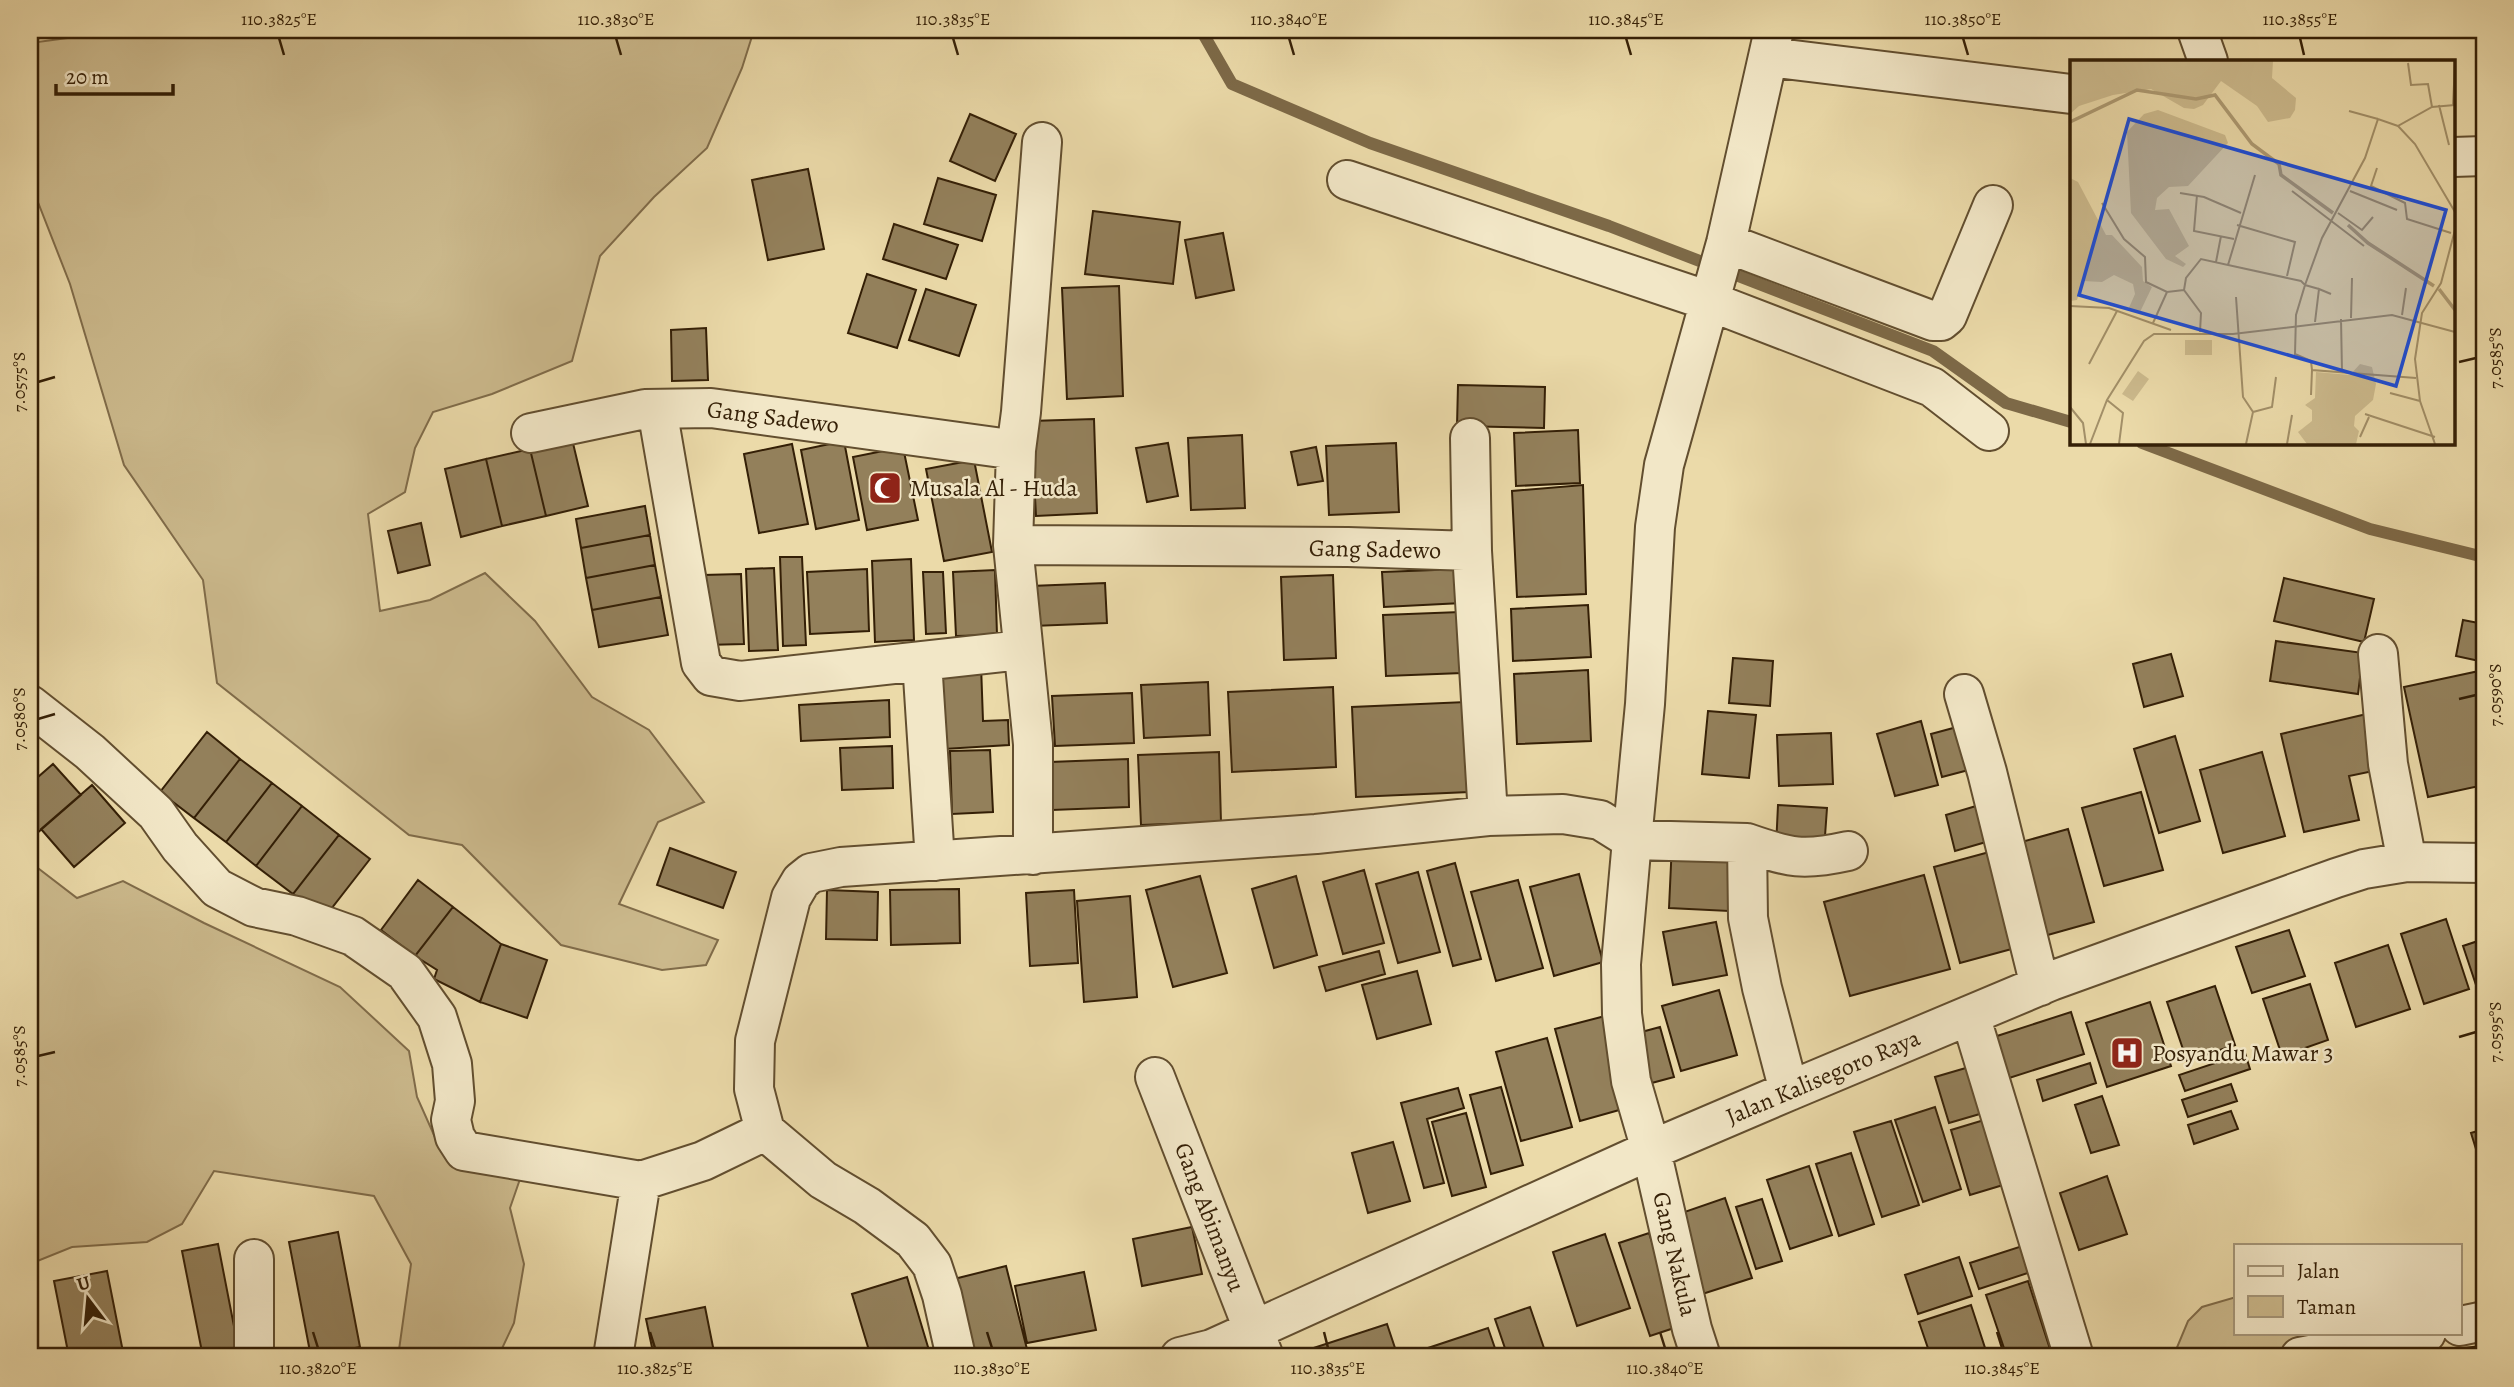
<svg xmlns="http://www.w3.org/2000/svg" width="2514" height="1387" viewBox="0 0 2514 1387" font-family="Alegreya,serif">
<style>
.green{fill:#ccba8d;stroke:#806c4a;stroke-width:2}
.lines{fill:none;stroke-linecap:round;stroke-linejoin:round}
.stream{stroke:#7d6947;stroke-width:12}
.building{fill:#93805b;stroke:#341f06;stroke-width:2}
.minor-casing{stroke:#624e2f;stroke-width:42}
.minor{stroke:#f2e7c7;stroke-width:38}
.ticks{fill:none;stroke:#341f06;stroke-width:2.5}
.labels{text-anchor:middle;stroke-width:5;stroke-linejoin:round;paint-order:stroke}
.street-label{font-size:24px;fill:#341f06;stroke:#f2e7c7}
.poi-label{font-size:24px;fill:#341f06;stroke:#f2e7c7;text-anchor:start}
.inset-river{fill:none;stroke:#ad9a72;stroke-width:3.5}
.inset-road{fill:none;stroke:#a28f68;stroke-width:2}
.view{fill:#1d4ed8;fill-opacity:0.15;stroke:#1d4ed8;stroke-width:3.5}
.inset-edge{fill:none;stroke:#341f06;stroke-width:3.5}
.neatline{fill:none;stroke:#341f06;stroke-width:2.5}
.ticks-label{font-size:18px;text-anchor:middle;fill:#341f06}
</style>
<rect width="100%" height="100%" fill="#ebdaa9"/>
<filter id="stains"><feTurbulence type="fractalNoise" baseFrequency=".00286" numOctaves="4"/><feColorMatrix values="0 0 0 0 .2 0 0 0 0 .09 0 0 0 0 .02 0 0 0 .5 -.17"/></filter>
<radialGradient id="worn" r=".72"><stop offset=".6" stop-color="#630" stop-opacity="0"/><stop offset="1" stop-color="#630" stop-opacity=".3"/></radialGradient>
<!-- green -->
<path class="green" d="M 70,30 L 754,30 L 742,68 L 707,148 L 654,197 L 600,256 L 572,361 L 492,394 L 433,412 L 415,448 L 405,492 L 368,514 L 380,611 L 430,600 L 485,573 L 535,621 L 592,697 L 649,730 L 704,802 L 658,822 L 619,904 L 718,940 L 706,965 L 662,970 L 561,945 L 462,845 L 409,835 L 217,683 L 203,580 L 124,465 L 70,284 L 34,192 L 30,173 L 30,43 L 67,38 Z
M 30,862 L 77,898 L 123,881 L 204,923 L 340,987 L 409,1051 L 417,1097 L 442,1153 L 470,1168 L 520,1179 L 510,1208 L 524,1264 L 514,1323 L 498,1357 L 398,1357 L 411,1264 L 374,1196 L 214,1171 L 182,1224 L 147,1242 L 72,1247 L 30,1264 Z
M 2236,1297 L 2236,1333 L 2312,1333 L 2330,1357 L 2173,1357 L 2188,1321 L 2202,1307 Z"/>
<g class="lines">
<!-- stream -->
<path class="stream" d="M 1201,30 L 1232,84 L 1370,143 L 1609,226 L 1933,351 L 2006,403 L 2071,422
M 2142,443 L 2370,529 L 2484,557"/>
</g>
<!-- building -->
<path class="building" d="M 970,114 L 1016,134 L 995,181 L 950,161 Z
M 808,169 L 824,249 L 768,260 L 752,180 Z
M 938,178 L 996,195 L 982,241 L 924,224 Z
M 1093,211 L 1180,222 L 1173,284 L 1085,274 Z
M 894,224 L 958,245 L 946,279 L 883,259 Z
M 1223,233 L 1234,290 L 1196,298 L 1185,240 Z
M 867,274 L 916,290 L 897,348 L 848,333 Z
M 1119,286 L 1123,396 L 1067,399 L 1062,288 Z
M 926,289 L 976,305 L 959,356 L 909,340 Z
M 706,328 L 708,380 L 672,381 L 671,330 Z
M 1458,385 L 1545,387 L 1544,428 L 1457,426 Z
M 1094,419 L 1097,513 L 1036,516 L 1031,421 Z
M 1578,430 L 1580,483 L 1516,486 L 1514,433 Z
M 1242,435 L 1245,508 L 1191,510 L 1188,438 Z
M 572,439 L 588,506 L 546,516 L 530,449 Z
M 844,441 L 859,520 L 816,529 L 801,450 Z
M 1168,443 L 1178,496 L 1147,502 L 1136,448 Z
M 1396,443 L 1399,512 L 1329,515 L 1326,446 Z
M 792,444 L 808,524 L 759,533 L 744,454 Z
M 903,447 L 918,520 L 867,530 L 853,457 Z
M 1316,447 L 1323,481 L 1298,485 L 1291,452 Z
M 530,449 L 546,516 L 502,526 L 486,459 Z
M 486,459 L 502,526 L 461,537 L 445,469 Z
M 974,460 L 992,552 L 944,561 L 926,469 Z
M 1583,485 L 1586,594 L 1517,597 L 1512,491 Z
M 645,506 L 650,535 L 581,548 L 576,519 Z
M 421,523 L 430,565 L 398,573 L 388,531 Z
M 650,535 L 655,565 L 586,578 L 581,548 Z
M 780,557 L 802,557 L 806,645 L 783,646 Z
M 911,559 L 914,640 L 875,642 L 872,561 Z
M 655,565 L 661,597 L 592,610 L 586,578 Z
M 774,568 L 778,650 L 749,651 L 746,569 Z
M 867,569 L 869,631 L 810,634 L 807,572 Z
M 1461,569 L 1462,603 L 1384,607 L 1382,572 Z
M 995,570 L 997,635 L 956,636 L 953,572 Z
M 923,572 L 943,572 L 946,633 L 926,634 Z
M 741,574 L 744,644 L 705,645 L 703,575 Z
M 1333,575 L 1336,658 L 1284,660 L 1281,577 Z
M 2284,578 L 2374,599 L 2364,642 L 2274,621 Z
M 1105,583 L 1107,623 L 1033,626 L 1031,586 Z
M 661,597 L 668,635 L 599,647 L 592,610 Z
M 1588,605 L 1591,657 L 1513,661 L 1511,609 Z
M 1460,612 L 1462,673 L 1386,676 L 1383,615 Z
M 2463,620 L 2484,624 L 2484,662 L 2456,656 Z
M 2276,641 L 2363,653 L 2358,694 L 2270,681 Z
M 2171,654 L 2183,696 L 2144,707 L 2133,664 Z
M 1733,658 L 1773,661 L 1770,706 L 1729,703 Z
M 981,665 L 983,721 L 1008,720 L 1009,745 L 944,749 L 940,667 Z
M 1588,670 L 1591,741 L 1517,744 L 1514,674 Z
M 2479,671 L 2484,695 L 2484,785 L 2428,797 L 2404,687 Z
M 1208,682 L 1210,735 L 1144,738 L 1141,685 Z
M 1333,687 L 1336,767 L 1232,772 L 1228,692 Z
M 1132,693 L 1134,743 L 1055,746 L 1052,696 Z
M 889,700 L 890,737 L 801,741 L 799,705 Z
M 1466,702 L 1469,792 L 1356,797 L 1352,707 Z
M 1708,711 L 1756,715 L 1749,778 L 1702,774 Z
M 2371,713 L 2383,769 L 2349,776 L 2359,820 L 2304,832 L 2281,734 Z
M 1921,721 L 1938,785 L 1895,796 L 1877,734 Z
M 1968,724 L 1980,767 L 1942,777 L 1931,734 Z
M 207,732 L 240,759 L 194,818 L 160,792 Z
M 1831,733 L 1833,784 L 1779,786 L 1777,735 Z
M 2175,736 L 2200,821 L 2159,833 L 2134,749 Z
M 892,746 L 893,788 L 842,790 L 840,748 Z
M 990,750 L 993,812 L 952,814 L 950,751 Z
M 1219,752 L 1221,822 L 1141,825 L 1138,755 Z
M 2262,752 L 2285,836 L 2223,853 L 2200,770 Z
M 240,759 L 272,783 L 226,842 L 194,818 Z
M 1128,759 L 1129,807 L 1052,810 L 1050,762 Z
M 53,764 L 81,795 L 36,834 L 30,827 L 30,784 Z
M 272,783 L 302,806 L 256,866 L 226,842 Z
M 92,785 L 125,823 L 74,867 L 41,829 Z
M 2141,792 L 2163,870 L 2104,886 L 2082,808 Z
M 1778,805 L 1827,808 L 1824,850 L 1776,847 Z
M 302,806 L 339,835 L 293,894 L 256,866 Z
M 1976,806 L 1986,842 L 1955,851 L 1946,815 Z
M 2068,829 L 2094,922 L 2037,938 L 2011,845 Z
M 339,835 L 370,859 L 324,918 L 293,894 Z
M 1672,843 L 1732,846 L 1729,911 L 1669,908 Z
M 670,848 L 736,872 L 723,908 L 657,885 Z
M 1993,851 L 2019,947 L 1960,963 L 1934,867 Z
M 1455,863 L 1481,959 L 1453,966 L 1427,871 Z
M 1364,870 L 1384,943 L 1343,954 L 1323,882 Z
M 1418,872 L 1440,952 L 1398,963 L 1376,884 Z
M 1579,874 L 1603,962 L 1554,976 L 1530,887 Z
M 1924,875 L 1950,969 L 1850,996 L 1824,902 Z
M 1200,876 L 1227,973 L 1173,987 L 1146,890 Z
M 1296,876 L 1317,955 L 1274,968 L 1252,889 Z
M 418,880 L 453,907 L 415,956 L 381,930 Z
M 1518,880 L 1543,968 L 1496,981 L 1471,892 Z
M 959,889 L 960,943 L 891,945 L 890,890 Z
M 827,890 L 878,892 L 877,940 L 826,939 Z
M 1074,890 L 1078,963 L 1030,966 L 1026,893 Z
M 1130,896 L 1137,997 L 1084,1002 L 1077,901 Z
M 453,907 L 501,944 L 480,1002 L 434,979 L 437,970 L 415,956 Z
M 2446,919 L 2469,989 L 2424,1004 L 2401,934 Z
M 1716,922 L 1727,975 L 1673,985 L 1663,932 Z
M 2289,930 L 2305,976 L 2252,993 L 2236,947 Z
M 2484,939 L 2484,982 L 2476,985 L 2463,946 Z
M 501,944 L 547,960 L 527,1018 L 480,1002 Z
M 2388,945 L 2410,1009 L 2356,1027 L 2335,963 Z
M 1379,951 L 1385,974 L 1326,991 L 1319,967 Z
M 1417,971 L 1431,1024 L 1377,1039 L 1362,985 Z
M 2310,984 L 2328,1040 L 2282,1056 L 2263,999 Z
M 2215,986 L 2235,1045 L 2187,1061 L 2167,1002 Z
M 1719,990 L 1737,1055 L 1681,1071 L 1662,1006 Z
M 2150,1002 L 2171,1066 L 2107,1087 L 2086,1023 Z
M 2071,1012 L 2084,1054 L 2006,1079 L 1991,1038 Z
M 1605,1016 L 1630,1107 L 1580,1121 L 1555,1029 Z
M 1660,1027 L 1674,1077 L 1648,1084 L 1634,1034 Z
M 1547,1038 L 1572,1127 L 1521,1141 L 1496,1052 Z
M 2245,1053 L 2250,1069 L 2185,1091 L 2179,1075 Z
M 2090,1063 L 2096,1083 L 2043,1101 L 2037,1080 Z
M 1976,1065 L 1990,1111 L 1949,1123 L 1935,1077 Z
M 2231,1084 L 2237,1101 L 2188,1117 L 2182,1100 Z
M 1501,1087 L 1523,1165 L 1491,1174 L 1470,1095 Z
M 1458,1088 L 1464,1108 L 1427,1119 L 1444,1183 L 1424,1188 L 1401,1103 Z
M 2102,1096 L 2119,1145 L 2091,1153 L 2075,1105 Z
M 1935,1107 L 1961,1189 L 1923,1202 L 1895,1120 Z
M 2231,1111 L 2238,1129 L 2194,1144 L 2188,1125 Z
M 1466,1113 L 1486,1187 L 1452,1196 L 1432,1122 Z
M 1994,1117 L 2013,1182 L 1970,1195 L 1951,1130 Z
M 1891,1121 L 1919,1205 L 1882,1217 L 1854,1132 Z
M 2484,1129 L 2484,1175 L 2471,1133 Z
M 1393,1142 L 1410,1201 L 1368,1213 L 1352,1153 Z
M 1851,1153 L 1874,1224 L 1839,1236 L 1816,1164 Z
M 1809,1166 L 1832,1235 L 1790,1249 L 1767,1180 Z
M 2107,1176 L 2127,1234 L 2079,1250 L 2060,1193 Z
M 1725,1198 L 1752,1278 L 1693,1297 L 1667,1218 Z
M 1762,1199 L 1782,1261 L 1756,1269 L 1736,1207 Z
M 1192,1227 L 1202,1274 L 1142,1286 L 1133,1239 Z
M 338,1232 L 360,1347 L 311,1357 L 289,1242 Z
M 1649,1233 L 1680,1326 L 1650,1336 L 1619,1243 Z
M 1605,1234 L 1630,1308 L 1577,1326 L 1553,1252 Z
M 2035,1242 L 2043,1268 L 1979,1289 L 1970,1263 Z
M 218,1244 L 240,1357 L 203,1357 L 182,1251 Z
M 1959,1257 L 1972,1296 L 1918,1314 L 1905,1275 Z
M 1006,1266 L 1029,1357 L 965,1357 L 946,1281 Z
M 107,1271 L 124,1357 L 69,1357 L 54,1281 Z
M 1084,1272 L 1096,1330 L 1027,1343 L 1015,1286 Z
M 907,1277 L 931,1357 L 871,1357 L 852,1294 Z
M 2028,1281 L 2050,1349 L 2026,1357 L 2007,1357 L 1986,1295 Z
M 1971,1305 L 1988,1357 L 1931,1357 L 1919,1322 Z
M 705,1307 L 715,1357 L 654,1357 L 646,1319 Z
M 1530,1307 L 1547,1357 L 1508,1357 L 1495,1319 Z
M 1387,1324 L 1398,1357 L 1286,1357 Z
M 1488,1328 L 1498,1357 L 1424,1357 L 1422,1350 Z
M 2481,1346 L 2482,1357 L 2427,1357 L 2427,1352 Z"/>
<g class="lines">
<defs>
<path id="minor" d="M 2197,30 L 2208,61
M 1769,57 L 2071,94
M 2453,157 L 2484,156
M 1347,180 L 1709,301 L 1932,387 L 1989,431
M 1726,243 L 1933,321 L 1941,321 L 1947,316 L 1993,205
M 657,409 L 701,663 L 711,676 L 740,681 L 1022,650
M 531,433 L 645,409 L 711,408 L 1016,450
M 1470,438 L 1472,551
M 1013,545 L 1348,547 L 1472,551 L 1488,816
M 2378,654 L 2388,764 L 2407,862
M 922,661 L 935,861
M 1964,694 L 1987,772 L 2040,986
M 30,705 L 90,752 L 156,813 L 180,847 L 217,888 L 254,907 L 297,916 L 353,936 L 405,972 L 437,1017 L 452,1064 L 455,1101 L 451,1120 L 455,1137 L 464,1151 L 641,1181 L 703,1161 L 765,1131
M 1747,843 L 1632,840 L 1645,704 L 1655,527 L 1664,465 L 1726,243 L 1774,30
M 1033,855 L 1033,744 L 1013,545 L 1016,450 L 1021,412 L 1042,142
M 1970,1015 L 2074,1357
M 1155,1077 L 1264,1357
M 1789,1091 L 1762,988 L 1748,918 L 1747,843 C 1790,858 1803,861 1848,851
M 2460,1326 L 2484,1321
M 254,1357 L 254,1259
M 613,1357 L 641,1181
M 956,1357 L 942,1295 L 932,1265 L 913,1240 L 867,1206 L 823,1180 L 765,1131 L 754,1089 L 755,1041 L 791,898 L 801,881 L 811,873 L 841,867 L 1316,834 L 1488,816 L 1563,814 L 1600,820 L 1632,840 L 1621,964 L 1622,1014 L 1631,1081 L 1651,1150 L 1692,1329 L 1701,1357
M 1180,1357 L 1212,1349 L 1651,1150 L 1789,1091 L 2051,981 L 2336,878 L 2364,869 L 2407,862 L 2484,863
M 2300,1357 L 2426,1333"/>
</defs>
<!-- minor casing -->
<use href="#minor" class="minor-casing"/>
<!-- minor -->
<use href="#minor" class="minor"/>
</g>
<!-- ticks -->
<path class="ticks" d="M 279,38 L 284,55M 616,38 L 621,55M 953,38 L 958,55M 1289,38 L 1294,55M 1626,38 L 1631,55M 1963,38 L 1968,55M 2300,38 L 2304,55M 2459,362 L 2476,358M 38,382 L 55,377M 2459,699 L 2476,695M 38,719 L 55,714M 2459,1037 L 2476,1032M 38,1056 L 55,1052M 313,1332 L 318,1348M 650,1332 L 655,1348M 987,1332 L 992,1348M 1324,1332 L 1328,1348M 1660,1332 L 1665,1348M 1997,1332 L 2002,1348"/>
<!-- icons -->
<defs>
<symbol id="mosque-square" viewBox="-11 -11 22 22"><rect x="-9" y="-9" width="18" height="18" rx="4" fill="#8f2418" stroke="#f2e7c7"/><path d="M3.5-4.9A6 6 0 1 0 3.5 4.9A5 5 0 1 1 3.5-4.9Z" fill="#fff"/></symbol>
<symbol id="hospital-square" viewBox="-11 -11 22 22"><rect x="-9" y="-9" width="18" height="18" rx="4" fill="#8f2418" stroke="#f2e7c7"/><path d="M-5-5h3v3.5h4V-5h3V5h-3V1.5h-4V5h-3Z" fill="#fff"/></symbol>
</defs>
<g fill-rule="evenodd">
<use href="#mosque-square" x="866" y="469" width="38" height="38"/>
<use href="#hospital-square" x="2108" y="1034" width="38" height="38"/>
</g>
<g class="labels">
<!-- street labels -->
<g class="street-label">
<text transform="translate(773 417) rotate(7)" y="8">Gang Sadewo</text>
<text transform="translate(1375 549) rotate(1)" y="8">Gang Sadewo</text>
<text transform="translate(1823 1077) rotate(-23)" y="8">Jalan Kalisegoro Raya</text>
<text transform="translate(1210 1217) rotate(69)" y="8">Gang Abimanyu</text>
<text transform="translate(1675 1254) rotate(77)" y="8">Gang Nakula</text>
</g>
<!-- poi labels -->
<g class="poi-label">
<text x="910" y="496">Musala Al - Huda</text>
<text x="2152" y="1061">Posyandu Mawar 3</text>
</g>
</g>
<!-- overview -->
<g transform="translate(2070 60)">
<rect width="385" height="385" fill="#ebdaa9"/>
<path d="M 0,1 L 203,1 L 202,18 L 226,38 L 225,50 L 220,58 L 198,62 L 187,46 L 151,21 L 133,45 L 124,49 L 114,48 L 81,29 L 43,35 L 9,46 L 0,54 ZM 88,50 L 155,75 L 158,83 L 118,126 L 99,127 L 87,138 L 85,150 L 99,149 L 119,186 L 105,196 L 116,204 L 113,207 L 96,199 L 61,153 L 57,72 L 74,54 ZM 0,118 L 8,122 L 36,175 L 42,175 L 72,207 L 73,221 L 82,227 L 70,252 L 58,250 L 65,234 L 63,224 L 44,215 L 32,222 L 13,221 L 7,240 L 0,241 ZM 115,280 L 142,280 L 142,295 L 115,295 ZM 290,304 L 302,307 L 306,324 L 303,340 L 285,356 L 284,366 L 289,371 L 286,384 L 237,384 L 228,372 L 242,361 L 242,350 L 235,345 L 245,338 L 246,312 L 280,315 ZM 68,311 L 79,319 L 63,341 L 52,334 Z" fill="#ccba8d"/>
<path class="inset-river" d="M 0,62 L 67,30 L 126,39 L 145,35 L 182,84 L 209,104 L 211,115 L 263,153M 278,165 L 298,183 L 364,226M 369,229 L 385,250"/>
<path class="inset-road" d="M 338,3 L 341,25 L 358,24 L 362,47M 369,45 L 379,85M 383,45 L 385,4M 385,45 L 362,47 L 328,66 L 345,84 L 385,152M 279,51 L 308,59M 307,108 L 301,126 L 335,143 L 337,159 L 381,173M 222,131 L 294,186M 280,131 L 327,150M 110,133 L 134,137 L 171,153M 127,135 L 124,171 L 164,179M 32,143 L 54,179 L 75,197 L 76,222 L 97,232 L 114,230M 268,153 L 292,170 L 303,157M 167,165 L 225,182 L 217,216M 146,202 L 151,176M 158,205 L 185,115M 249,229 L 235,225 L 252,178 L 295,98 L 308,59 L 328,66M 166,237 L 173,337 L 183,352 L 176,384M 0,246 L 39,248 L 101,270M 332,255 L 336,228M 281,258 L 282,218M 271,259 L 272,312M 245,262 L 249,229 L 261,234M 83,263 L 97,232M 130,272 L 131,253 L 114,230 L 116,218 L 131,199 L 231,221 L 235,225 L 226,255 L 225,294 L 241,301 L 242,310 L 346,318M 19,304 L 47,251M 320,333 L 350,341M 241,335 L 242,310M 37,340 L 53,353 L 49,384M 0,347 L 13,363 L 16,384M 183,352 L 202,347 L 206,317M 295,354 L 365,377M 290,377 L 299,357M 20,384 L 37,340 L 74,281 L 84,274 L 163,274 L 322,255 L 385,272M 217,384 L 222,355M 365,384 L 350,341 L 345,299 L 352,253 L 371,223 L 385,170"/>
<path class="view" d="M 59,59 L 376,150 L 326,326 L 9,235 Z"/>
<rect width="385" height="385" class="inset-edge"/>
</g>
<!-- margin -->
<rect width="2514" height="1387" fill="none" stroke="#ebdaa9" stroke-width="77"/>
<!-- legend -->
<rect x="2234" y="1244" width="228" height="91" fill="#f2e7c7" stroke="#a6977a" stroke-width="2"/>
<rect x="2248" y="1266" width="35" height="10" fill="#f2e7c7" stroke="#a6977a" stroke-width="2"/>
<text x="2297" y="1278" font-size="21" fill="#341f06">Jalan</text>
<rect x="2248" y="1296" width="35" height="21" fill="#ccba8d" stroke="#a6977a" stroke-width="2"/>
<text x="2297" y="1314" font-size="21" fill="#341f06">Taman</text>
<!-- north arrow -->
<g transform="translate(88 1299) rotate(344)" stroke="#f2e7c7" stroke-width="5" paint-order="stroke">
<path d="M0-5L12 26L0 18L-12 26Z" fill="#341f06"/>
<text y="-10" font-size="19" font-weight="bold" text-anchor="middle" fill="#341f06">U</text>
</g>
<!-- scale -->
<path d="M56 84v10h117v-10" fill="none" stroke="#341f06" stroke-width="3.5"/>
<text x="66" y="84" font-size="21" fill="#341f06" stroke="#f2e7c7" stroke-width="5" paint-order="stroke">20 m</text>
<rect x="38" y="38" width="2438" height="1310" class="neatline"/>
<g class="ticks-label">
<text x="279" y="25">110.3825°E</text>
<text x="616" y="25">110.3830°E</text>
<text x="953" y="25">110.3835°E</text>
<text x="1289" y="25">110.3840°E</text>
<text x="1626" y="25">110.3845°E</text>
<text x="1963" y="25">110.3850°E</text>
<text x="2300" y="25">110.3855°E</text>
<text transform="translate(2495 358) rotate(-90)" y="6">7.0585°S</text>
<text transform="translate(19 382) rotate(-90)" y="6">7.0575°S</text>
<text transform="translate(2495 695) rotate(-90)" y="6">7.0590°S</text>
<text transform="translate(19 719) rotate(-90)" y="6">7.0580°S</text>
<text transform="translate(2495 1032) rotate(-90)" y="6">7.0595°S</text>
<text transform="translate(19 1056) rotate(-90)" y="6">7.0585°S</text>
<text x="318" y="1374">110.3820°E</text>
<text x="655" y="1374">110.3825°E</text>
<text x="992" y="1374">110.3830°E</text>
<text x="1328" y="1374">110.3835°E</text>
<text x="1665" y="1374">110.3840°E</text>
<text x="2002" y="1374">110.3845°E</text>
</g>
<rect width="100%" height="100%" filter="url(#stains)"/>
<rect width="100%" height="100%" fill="url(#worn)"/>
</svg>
